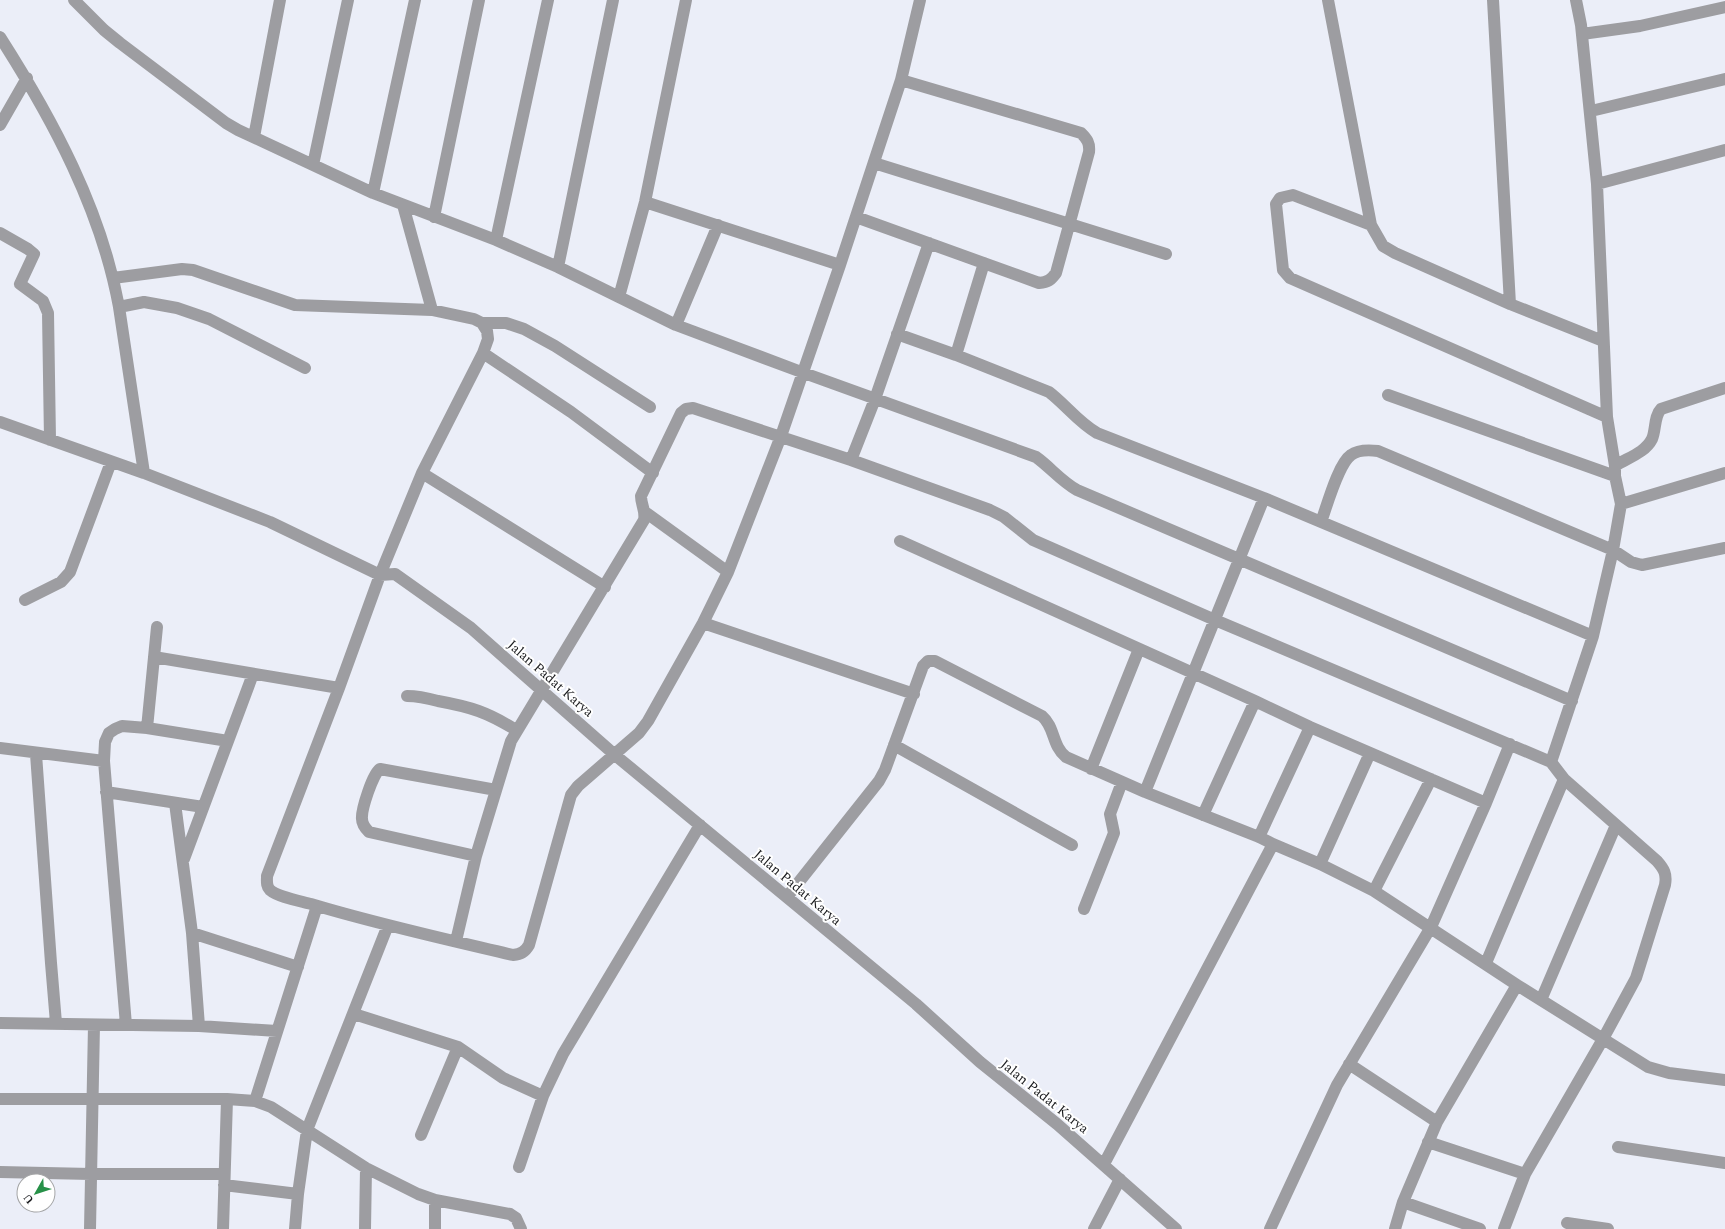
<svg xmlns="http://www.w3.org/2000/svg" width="1725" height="1229" viewBox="0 0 1725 1229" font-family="Spectral,serif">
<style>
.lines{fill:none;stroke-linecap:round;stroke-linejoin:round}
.minor{stroke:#9d9da1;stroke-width:12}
.labels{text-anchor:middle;stroke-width:4;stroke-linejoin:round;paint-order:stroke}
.street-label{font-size:14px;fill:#1a1b1e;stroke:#fff}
</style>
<rect width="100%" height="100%" fill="#ebeef8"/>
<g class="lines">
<!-- minor -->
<path class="minor" d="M 74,0 L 104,30 L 120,43 L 226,123 L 238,130 L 373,193 L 496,240 L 558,267 L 676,325 L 804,373 L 1036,457 C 1050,467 1061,481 1077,490 L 1572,701
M 1328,0 L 1371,225 L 1383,246 L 1395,253 L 1510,304 L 1603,341
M 1493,0 L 1510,304
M 1582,34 L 1640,26 L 1725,7
M 0,37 C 53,120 101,209 119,307 L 144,473
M 1591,111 L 1725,79
M 0,125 L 27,78
M 254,137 L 280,0
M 874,163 L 1166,254
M 313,165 L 348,0
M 1597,184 L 1725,150
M 373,193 L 415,0
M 645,202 L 840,265
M 403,205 L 432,310
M 434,217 L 479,0
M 856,217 L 1039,283 C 1048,282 1051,280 1056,273 L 1089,152 C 1090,143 1087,139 1081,133 L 901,80
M 1371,225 L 1293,195 L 1280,198 L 1276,204 L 1283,270 L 1290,278 L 1607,417
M 0,233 L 28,249 L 34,254 L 20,284 L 43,301 L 48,313 L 50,440
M 496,240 L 548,0
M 558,267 L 613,0
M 113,278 L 182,269 L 193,270 L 295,305 L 432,310 L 474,319 L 482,323 L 487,331 L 488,339 L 483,353 L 422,473 L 380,575 L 339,688 L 267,876 C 267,881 266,886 270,890 C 278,897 300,901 311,904 C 377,924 445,939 513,955 C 521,954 525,952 529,945 L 571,795 L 578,786 L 639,733 L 648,721 L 703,623 L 728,572 L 781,436 L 840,265 L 901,80 L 920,0
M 619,297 L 645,202 L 686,0
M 119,307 L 144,302 L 177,308 L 209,319 L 305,368
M 482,323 L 506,323 L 524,329 L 555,346 L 650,407
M 676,325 L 718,225
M 897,334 L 956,355 L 1049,392 C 1066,405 1078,422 1097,433 L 1264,498 L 1593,636
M 483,353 L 571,412 L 653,473
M 956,355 L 984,263
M 1388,395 L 1615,476
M 0,422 L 144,473 L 270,522 L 380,575 L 395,574 L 471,628 L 615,755 L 916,1004 L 980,1062 L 1057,1124 L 1176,1229
M 851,460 L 875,399 L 929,243
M 1615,466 C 1627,458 1645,453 1652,439 C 1656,430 1654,416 1661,409 L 1725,388
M 422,473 L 605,587
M 1621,504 L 1725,473
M 645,512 L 728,572
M 1321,522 C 1327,506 1338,464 1351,455 C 1359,449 1370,450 1378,451 L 1613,550 L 1631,562 L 1642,565 L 1725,548
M 900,541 L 1255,701 L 1310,727 L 1486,803
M 25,600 L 61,582 L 70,572 L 111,462
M 703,623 L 914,694
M 154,657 L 339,688
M 407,696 C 418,696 427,698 438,701 C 471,707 487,712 516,730
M 147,728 L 157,627
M 894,745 L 1072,845
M 0,748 L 104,761
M 36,754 L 51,963 L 56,1023
M 1551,762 L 1593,636 L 1613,550 L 1621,504 L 1615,476 L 1615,466 L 1607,417 L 1597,184 L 1581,25 L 1576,0
M 1091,769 L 1139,649
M 106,792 L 203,807
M 1145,792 L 1264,498
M 175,803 L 192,933 L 199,1026
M 1203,815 L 1255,701
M 1259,837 L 1310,727
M 476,856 L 369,832 C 365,828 362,824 362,819 C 361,810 373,773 380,769 L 496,790
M 184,859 L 253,674
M 1320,864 L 1370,753
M 1374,891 L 1431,779
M 787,897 L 879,781 L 885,770 L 923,666 L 928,661 L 935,661 L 1042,716 C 1055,727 1052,746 1066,757 L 1145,792 L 1259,837 L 1273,844 L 1320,864 L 1374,891 L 1517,985 L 1648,1067 L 1669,1073 L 1725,1080
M 1084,909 L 1114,833 L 1110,814 L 1122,782
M 192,933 L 298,967
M 456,941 L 476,856 L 511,741 L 644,520 C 646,511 641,505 641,496 L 681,413 L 686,409 L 693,408 L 851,460 L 990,510 L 1004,517 L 1033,540 L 1215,620 L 1551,762 L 1564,779 L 1657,861 C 1664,869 1667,874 1665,885 L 1636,978 L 1603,1039 L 1525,1174 L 1504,1229
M 1486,963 L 1564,779
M 1541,1000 L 1616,825
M 354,1014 L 458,1047 L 503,1078 L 543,1096
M 0,1023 L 199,1026 L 277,1031
M 126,1025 L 104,761 L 105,742 L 109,733 L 115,729 L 122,726 L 147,728 L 228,741
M 1349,1064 L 1437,1122
M 0,1099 L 227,1099 L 255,1101 L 271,1107 L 366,1168 L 418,1194 L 435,1200 L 510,1214 L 516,1218 L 521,1229
M 255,1101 L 317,906
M 421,1135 L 458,1047
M 1428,1142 L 1525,1174
M 1618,1147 L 1725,1163
M 1104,1164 L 1273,844
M 519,1167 L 543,1096 L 563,1054 L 700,825
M 0,1172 L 91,1174 L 224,1174
M 224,1185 L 298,1194
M 1403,1202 L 1480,1229
M 1567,1223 L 1608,1229
M 90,1229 L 94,1025
M 223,1229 L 227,1099
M 295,1229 L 298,1194 L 307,1130 L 388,925
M 365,1229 L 366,1168
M 435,1229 L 435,1200
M 1094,1229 L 1120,1179
M 1270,1229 L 1337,1085 L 1431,927 L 1486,803 L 1510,744
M 1395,1229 L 1403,1202 L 1437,1122 L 1517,985"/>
</g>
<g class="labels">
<!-- street labels -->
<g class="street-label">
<text transform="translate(551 678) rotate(41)" y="5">Jalan Padat Karya</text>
<text transform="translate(798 887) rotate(40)" y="5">Jalan Padat Karya</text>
<text transform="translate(1045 1096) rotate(39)" y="5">Jalan Padat Karya</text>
</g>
</g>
<!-- north arrow -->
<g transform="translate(36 1193) rotate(231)"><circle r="19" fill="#ffffff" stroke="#a3a4a5"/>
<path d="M0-3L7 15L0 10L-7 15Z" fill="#279148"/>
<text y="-6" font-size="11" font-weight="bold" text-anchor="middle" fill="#1a1b1e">U</text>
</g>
</svg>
